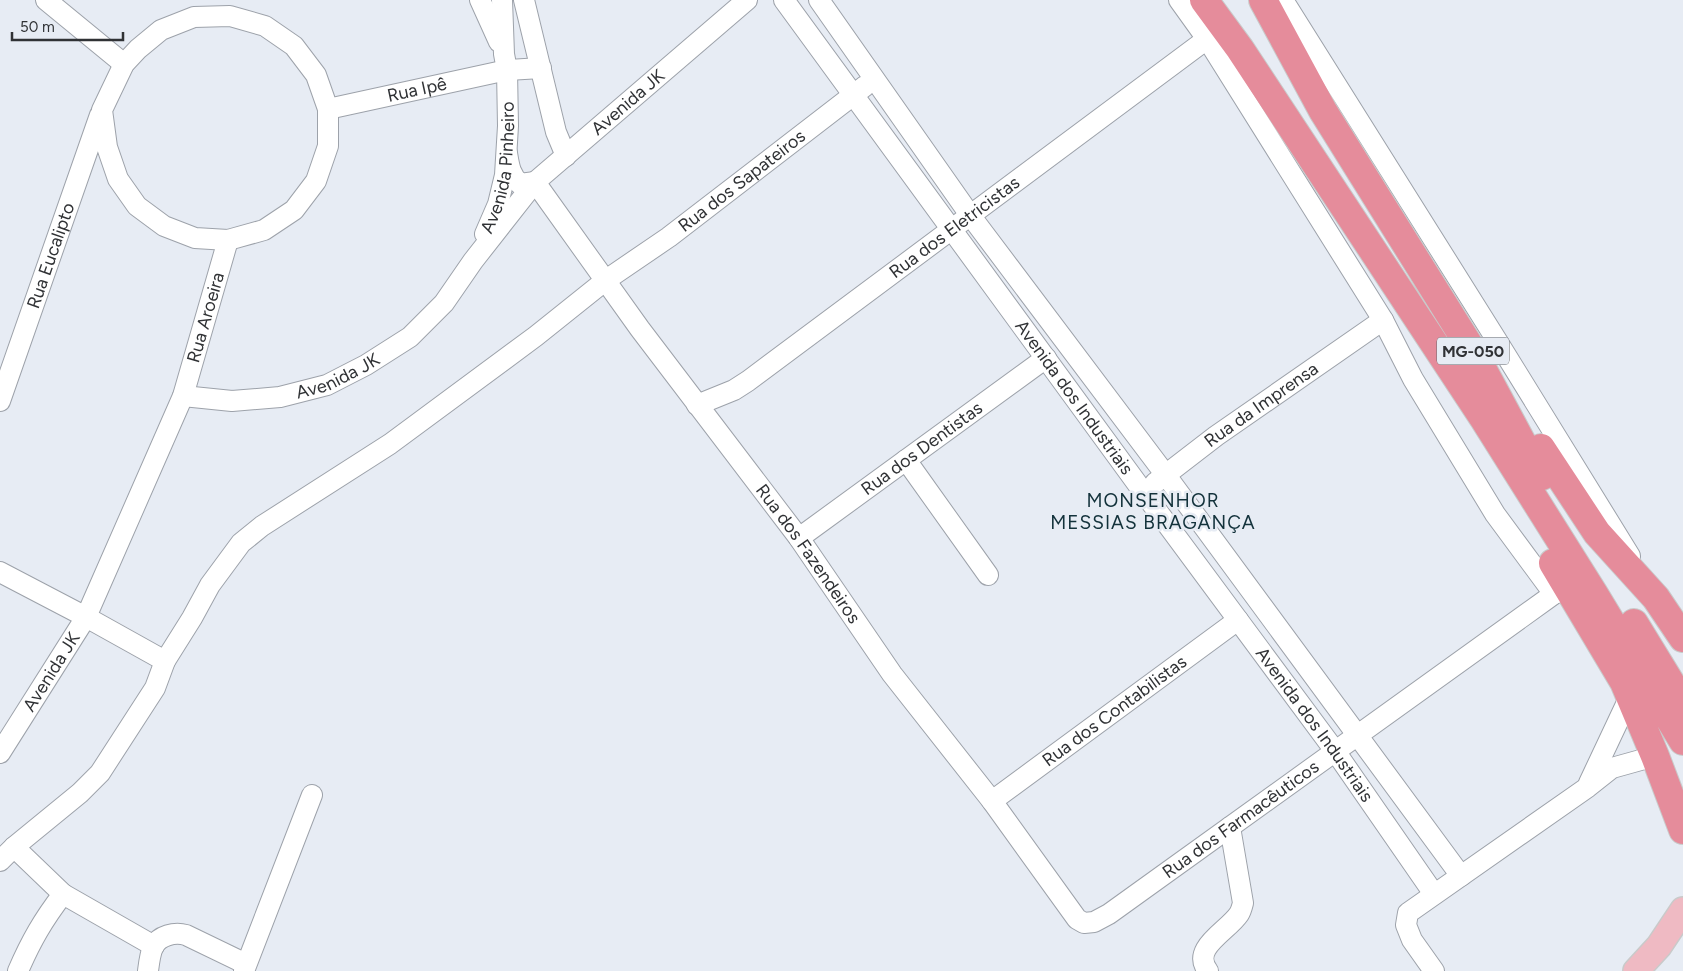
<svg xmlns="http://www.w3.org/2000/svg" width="1683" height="971" viewBox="0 0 1683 971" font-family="Figtree,sans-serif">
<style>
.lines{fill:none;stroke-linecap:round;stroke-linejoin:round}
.minor-casing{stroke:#9da2aa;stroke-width:22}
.major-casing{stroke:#c9caca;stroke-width:28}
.highway-casing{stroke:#c9caca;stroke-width:30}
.minor{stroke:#fff;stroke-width:20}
.major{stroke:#efbac3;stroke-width:25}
.highway{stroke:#e58c9b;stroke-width:28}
.labels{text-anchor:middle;stroke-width:5;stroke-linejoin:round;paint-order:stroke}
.shield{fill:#e7ecf4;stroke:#676a6e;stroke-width:1}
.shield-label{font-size:16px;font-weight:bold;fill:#303235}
.street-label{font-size:18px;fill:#303235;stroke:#e7ecf4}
.neighbourhood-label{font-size:19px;letter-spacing:1px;fill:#13323b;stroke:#e7ecf4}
</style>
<rect width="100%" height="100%" fill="#e7ecf4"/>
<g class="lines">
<defs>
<g id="minor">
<path d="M 46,0 L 124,64"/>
<path d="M 480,0 L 499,42"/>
<path d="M 524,0 L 556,132 L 566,156"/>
<path id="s1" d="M 784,0 L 1144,493 L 1335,751 L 1434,894"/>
<path d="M 819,0 L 970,215 L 1165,474 L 1461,876"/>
<path d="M 1179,0 L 1207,39 L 1383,320 L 1413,379 L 1495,514 L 1554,594"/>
<path d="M 1283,0 L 1496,339 L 1630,556"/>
<path d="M 230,16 L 265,26 L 294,46 L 316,75 L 328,109 L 328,146 L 316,181 L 294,210 L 264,230 L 228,240 L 195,238 L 164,226 L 137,206 L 118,179 L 107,147 L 102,110 L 124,64 L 138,49 L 161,30 L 194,17 Z"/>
<path id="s2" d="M 328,109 L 507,70 L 541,68"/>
<path id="s3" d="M 507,153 C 509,165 510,175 520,184 L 535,182 L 640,329 L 799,538 L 892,674 L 992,801 L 1077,919 L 1084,923 L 1094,922 L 1109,914 L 1554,594 L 1568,587"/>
<path id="s4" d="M 485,234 L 498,204 L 505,175 L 508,126 L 507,70 L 504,54 L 502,0"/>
<path id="s5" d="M 183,396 L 232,401 L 280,397 L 327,385 L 366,365 L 410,337 L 444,303 L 473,261 L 535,182 L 747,0"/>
<path id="s6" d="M 0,401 L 100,115"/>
<path id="s7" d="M 697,405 L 734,390 L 748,381 L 1207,39"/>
<path d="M 906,460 L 988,575"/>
<path id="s8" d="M 1155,483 L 1216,436 L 1383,320"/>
<path id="s9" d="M 799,538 L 1046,358"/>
<path d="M 0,572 L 86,617 L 165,661 L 155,688 L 100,773 L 80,793 L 14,847 L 0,861"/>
<path id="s10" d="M 165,661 L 192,618 L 210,585 L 241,543 L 262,526 L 390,444 L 536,336 L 606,280 L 669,237 L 865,86"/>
<path id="s11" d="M 0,753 L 86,617 L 183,396 L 228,240"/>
<path d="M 1589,783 L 1630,696"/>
<path id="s12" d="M 992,801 L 1238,620"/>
<path d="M 14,847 L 63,894 L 154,946"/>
<path d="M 18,971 C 31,941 43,920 63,894"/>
<path d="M 148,971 C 149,963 150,954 153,947 C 159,935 175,932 186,935 L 246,964"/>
<path d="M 244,971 L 312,795"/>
<path d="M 1208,971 C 1190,948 1228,931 1239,914 C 1241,911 1242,907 1243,903 L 1230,827"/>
<path d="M 1434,971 L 1412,940 L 1406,925 L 1408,913 L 1588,787 L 1612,768 L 1655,756"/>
</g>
<path id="major" d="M 1636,971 L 1659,946 L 1683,910"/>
<path id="highway" d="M 1204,0 L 1240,49 L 1484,419 L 1594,594 L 1683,741
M 1263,0 L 1323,111 L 1475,355 L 1526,450 L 1542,476
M 1541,448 L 1597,533 L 1656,598 L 1683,638
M 1553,563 L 1624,682 L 1655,756 L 1683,830
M 1634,623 L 1683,703"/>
</defs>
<!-- minor casing -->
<use href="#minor" class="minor-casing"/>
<!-- major casing -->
<use href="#major" class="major-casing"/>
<!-- highway casing -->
<use href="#highway" class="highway-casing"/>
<!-- minor -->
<use href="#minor" class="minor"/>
<!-- major -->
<use href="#major" class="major"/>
<!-- highway -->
<use href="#highway" class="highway"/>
</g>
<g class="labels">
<!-- shield labels -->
<rect class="shield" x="1437" y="337.5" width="72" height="27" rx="4"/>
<g class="shield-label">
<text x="1473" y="357">MG-050</text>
</g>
<!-- street labels -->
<g class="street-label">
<text dy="6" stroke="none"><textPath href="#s2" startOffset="91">Rua Ipê</textPath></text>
<text dy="6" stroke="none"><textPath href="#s5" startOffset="564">Avenida JK</textPath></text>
<text dy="6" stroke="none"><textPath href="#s4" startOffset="69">Avenida Pinheiro</textPath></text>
<text dy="6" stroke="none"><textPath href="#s10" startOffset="759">Rua dos Sapateiros</textPath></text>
<text dy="6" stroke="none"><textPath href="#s7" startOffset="314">Rua dos Eletricistas</textPath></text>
<text dy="6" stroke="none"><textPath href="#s6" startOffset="154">Rua Eucalipto</textPath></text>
<text dy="6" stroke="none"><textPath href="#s11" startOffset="484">Rua Aroeira</textPath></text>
<text dy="6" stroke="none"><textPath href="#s5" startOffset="159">Avenida JK</textPath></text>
<text dy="6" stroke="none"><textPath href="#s1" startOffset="492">Avenida dos Industriais</textPath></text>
<text dy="6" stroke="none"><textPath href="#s8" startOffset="132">Rua da Imprensa</textPath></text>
<text dy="6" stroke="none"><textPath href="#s9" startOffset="152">Rua dos Dentistas</textPath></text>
<text dy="6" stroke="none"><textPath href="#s3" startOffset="511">Rua dos Fazendeiros</textPath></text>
<text dy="6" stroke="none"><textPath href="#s11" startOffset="96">Avenida JK</textPath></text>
<text dy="6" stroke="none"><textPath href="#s12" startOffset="152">Rua dos Contabilistas</textPath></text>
<text dy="6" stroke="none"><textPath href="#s1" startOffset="898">Avenida dos Industriais</textPath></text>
<text dy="6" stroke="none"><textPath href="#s3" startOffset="1162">Rua dos Farmacêuticos</textPath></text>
</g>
<!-- neighbourhood labels -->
<g class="neighbourhood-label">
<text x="1153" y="507">MONSENHOR<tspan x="1153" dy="22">MESSIAS BRAGANÇA</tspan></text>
</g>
</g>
<!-- scale -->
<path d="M12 32v8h111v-8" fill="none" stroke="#303235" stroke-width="2.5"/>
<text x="20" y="32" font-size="15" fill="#303235" stroke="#e7ecf4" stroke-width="4" paint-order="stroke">50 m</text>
</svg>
